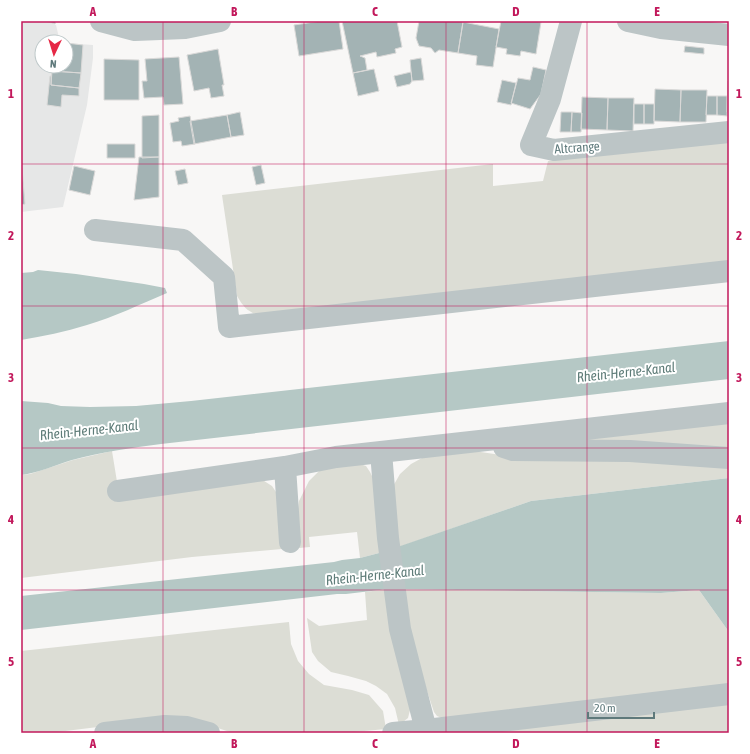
<svg xmlns="http://www.w3.org/2000/svg" width="750" height="754" viewBox="0 0 750 754" font-family="'Asap Condensed',sans-serif">
<style>
.built{fill:#e6e7e7}
.green{fill:#dcddd5}
.water{fill:#b5c8c5}
.building{fill:#a3b3b4;stroke:#dad9d8}
.lines{fill:none;stroke-linecap:round;stroke-linejoin:round}
.minor{stroke:#bcc5c6;stroke-width:22}
.grid{fill:none;stroke:#c2185b;stroke-width:1;stroke-opacity:0.55}
.labels{text-anchor:middle;stroke-width:4;stroke-linejoin:round;paint-order:stroke}
.street-label{font-size:13px;fill:#5e797b;stroke:#fff}
.water-label{font-size:14px;font-style:italic;fill:#5e7c78;stroke:#fff}
.neatline{fill:none;stroke:#c2185b;stroke-width:1.5}
.grid-label{font-size:13px;text-anchor:middle;font-weight:bold;fill:#c2185b}
</style>
<rect width="100%" height="100%" fill="#f8f7f6"/>
<!-- built -->
<path class="built" d="M 21,21 L 45,21 L 56,25 L 60,42 L 42,42 L 42,66 L 66,66 L 66,43 L 93,45 L 93,58 L 87,105 L 63,207 L 21,212 Z"/>
<!-- green -->
<path class="green" d="M 729,140 L 729,264 L 261,316 C 248,312 244,308 237,296 L 222,195 L 493,164 L 493,186 L 543,181 L 548,161 Z
M 729,421 L 729,455 L 518,444 Z
M 467,450 L 508,456 L 729,463 L 729,478 L 531,501 L 399,547 L 392,488 L 400,474 L 411,464 L 422,458 Z
M 112,451 L 119,494 L 261,479 L 272,486 L 280,498 L 282,549 L 192,557 L 21,578 L 21,475 L 30,474 L 73,460 Z
M 351,461 L 366,466 L 370,472 L 376,484 L 383,552 L 360,558 L 357,532 L 309,537 L 310,547 L 299,548 L 296,524 L 299,501 L 309,481 L 323,467 Z
M 388,589 L 661,593 L 699,590 L 729,632 L 729,733 L 488,733 L 444,719 L 437,716 L 434,712 L 420,670 L 408,718 L 399,725 L 395,708 L 387,694 L 376,686 L 366,681 L 348,676 L 331,672 L 318,661 L 312,652 L 307,618 L 319,626 L 367,620 L 365,592 Z
M 289,622 L 291,644 L 298,661 L 309,674 L 324,685 L 352,690 L 369,695 L 383,711 L 386,729 L 343,733 L 233,733 L 190,719 L 147,721 L 49,733 L 21,733 L 21,651 Z"/>
<!-- water -->
<path class="water" d="M 38,270 L 76,274 L 144,284 L 165,288 L 167,293 C 141,304 114,317 87,325 C 65,332 43,336 21,340 L 21,273 L 33,272 Z
M 729,341 L 729,379 L 161,444 C 131,448 101,452 72,460 C 55,465 38,473 21,475 L 21,401 L 48,403 L 61,406 L 90,407 L 136,406 L 191,401 Z
M 729,478 L 729,632 L 699,590 L 661,593 L 388,589 L 346,594 L 337,594 L 21,630 L 21,596 L 334,562 L 342,560 L 360,558 L 383,552 L 531,501 Z"/>
<!-- building -->
<path class="building" d="M 45,21 L 56,21 L 55,24 Z
M 321,21 L 339,21 L 343,49 L 299,56 L 294,25 Z
M 342,21 L 397,21 L 402,47 L 395,49 L 396,53 L 377,57 L 376,52 L 360,56 L 365,58 L 367,70 L 353,73 Z
M 419,21 L 455,21 L 463,22 L 458,53 L 439,50 L 435,53 L 431,48 L 419,46 L 416,38 Z
M 501,21 L 534,21 L 541,22 L 536,54 L 521,51 L 520,56 L 506,54 L 507,49 L 496,47 Z
M 463,22 L 499,29 L 493,67 L 476,65 L 477,56 L 458,53 Z
M 66,43 L 83,45 L 81,73 L 52,71 L 52,66 L 66,66 Z
M 685,46 L 704,48 L 704,54 L 684,52 Z
M 218,49 L 224,85 L 222,85 L 224,96 L 211,98 L 209,88 L 194,91 L 187,55 Z
M 179,57 L 183,104 L 164,105 L 163,97 L 144,98 L 142,81 L 147,81 L 145,59 Z
M 421,58 L 424,80 L 412,81 L 410,60 Z
M 104,59 L 139,60 L 139,100 L 104,100 Z
M 533,67 L 546,70 L 541,94 L 530,109 L 511,103 L 518,78 L 530,80 Z
M 374,69 L 379,91 L 358,96 L 353,73 Z
M 52,71 L 81,73 L 79,88 L 51,85 Z
M 411,72 L 412,81 L 410,84 L 397,87 L 394,76 Z
M 50,76 L 51,76 L 51,85 L 79,88 L 79,96 L 62,95 L 61,107 L 47,105 Z
M 502,80 L 516,83 L 511,105 L 497,102 Z
M 728,81 L 729,81 L 729,113 L 727,112 Z
M 655,89 L 681,90 L 680,122 L 654,121 Z
M 681,90 L 707,90 L 706,122 L 680,122 Z
M 707,96 L 717,96 L 717,115 L 706,115 Z
M 717,96 L 727,96 L 727,116 L 717,115 Z
M 582,97 L 608,98 L 607,130 L 581,129 Z
M 608,98 L 634,98 L 633,131 L 607,130 Z
M 634,104 L 644,104 L 644,124 L 634,124 Z
M 644,104 L 654,104 L 654,124 L 644,124 Z
M 240,112 L 244,135 L 231,137 L 227,115 Z
M 561,112 L 572,112 L 571,132 L 560,132 Z
M 572,112 L 582,113 L 581,132 L 571,132 Z
M 159,115 L 159,157 L 142,158 L 142,116 Z
M 227,115 L 231,137 L 194,144 L 190,121 Z
M 190,116 L 195,144 L 182,146 L 181,141 L 173,142 L 170,123 L 179,121 L 178,118 Z
M 107,144 L 135,144 L 135,158 L 107,158 Z
M 139,157 L 159,157 L 159,197 L 134,200 Z
M 261,165 L 265,183 L 256,185 L 252,167 Z
M 74,166 L 95,171 L 90,195 L 69,190 Z
M 21,168 L 22,168 L 25,204 L 21,205 Z
M 185,169 L 188,183 L 178,185 L 175,171 Z"/>
<g class="lines">
<!-- minor -->
<path class="minor" d="M 101,21 L 135,30 L 185,28 L 220,21
M 571,21 L 550,99 L 531,145 L 554,150 L 729,132
M 628,21 L 661,28 L 729,35
M 95,230 L 183,240 L 224,277 L 229,327 L 729,271
M 504,447 L 513,450 L 630,451 L 729,458
M 381,452 L 388,538 L 400,629 L 426,730
M 285,467 L 290,542
M 118,491 L 285,467 L 336,457 L 729,413
M 105,733 L 165,726 L 187,727 L 209,733
M 393,733 L 426,730 L 729,694"/>
</g>
<!-- grid -->
<path class="grid" d="M 163,21 L 163,733M 304,21 L 304,733M 446,21 L 446,733M 587,21 L 587,733M 21,164 L 729,164M 21,306 L 729,306M 21,448 L 729,448M 21,590 L 729,590"/>
<g class="labels">
<!-- street labels -->
<g class="street-label">
<text transform="translate(577 147) rotate(-4)" y="5">Altcrange</text>
</g>
<!-- water labels -->
<g class="water-label">
<text transform="translate(626 372) rotate(-6)" y="5">Rhein-Herne-Kanal</text>
<text transform="translate(89 430) rotate(-6)" y="5">Rhein-Herne-Kanal</text>
<text transform="translate(375 575) rotate(-6)" y="5">Rhein-Herne-Kanal</text>
</g>
</g>
<!-- border -->
<rect width="750" height="754" fill="none" stroke="#ffffff" stroke-width="44"/>
<!-- north arrow -->
<g transform="translate(54 54) rotate(184)"><circle r="19" fill="#ffffff" stroke="#bfc9ca"/>
<path d="M0-3L7 15L0 10L-7 15Z" fill="#e62845"/>
<text y="-6" font-size="11" font-weight="bold" text-anchor="middle" fill="#5e797b">N</text>
</g>
<!-- scale -->
<path d="M588 712v6h66v-6" fill="none" stroke="#5e797b" stroke-width="2"/>
<text x="594" y="712" font-size="12" fill="#5e797b" stroke="#ffffff" stroke-width="3" paint-order="stroke">20 m</text>
<rect x="22" y="22" width="706" height="710" class="neatline"/>
<g class="grid-label">
<text x="93" y="16">A</text>
<text x="234" y="16">B</text>
<text x="375" y="16">C</text>
<text x="516" y="16">D</text>
<text x="657" y="16">E</text>
<text x="11" y="98">1</text>
<text x="739" y="98">1</text>
<text x="11" y="240">2</text>
<text x="739" y="240">2</text>
<text x="11" y="382">3</text>
<text x="739" y="382">3</text>
<text x="11" y="524">4</text>
<text x="739" y="524">4</text>
<text x="11" y="666">5</text>
<text x="739" y="666">5</text>
<text x="93" y="748">A</text>
<text x="234" y="748">B</text>
<text x="375" y="748">C</text>
<text x="516" y="748">D</text>
<text x="657" y="748">E</text>
</g>
</svg>
